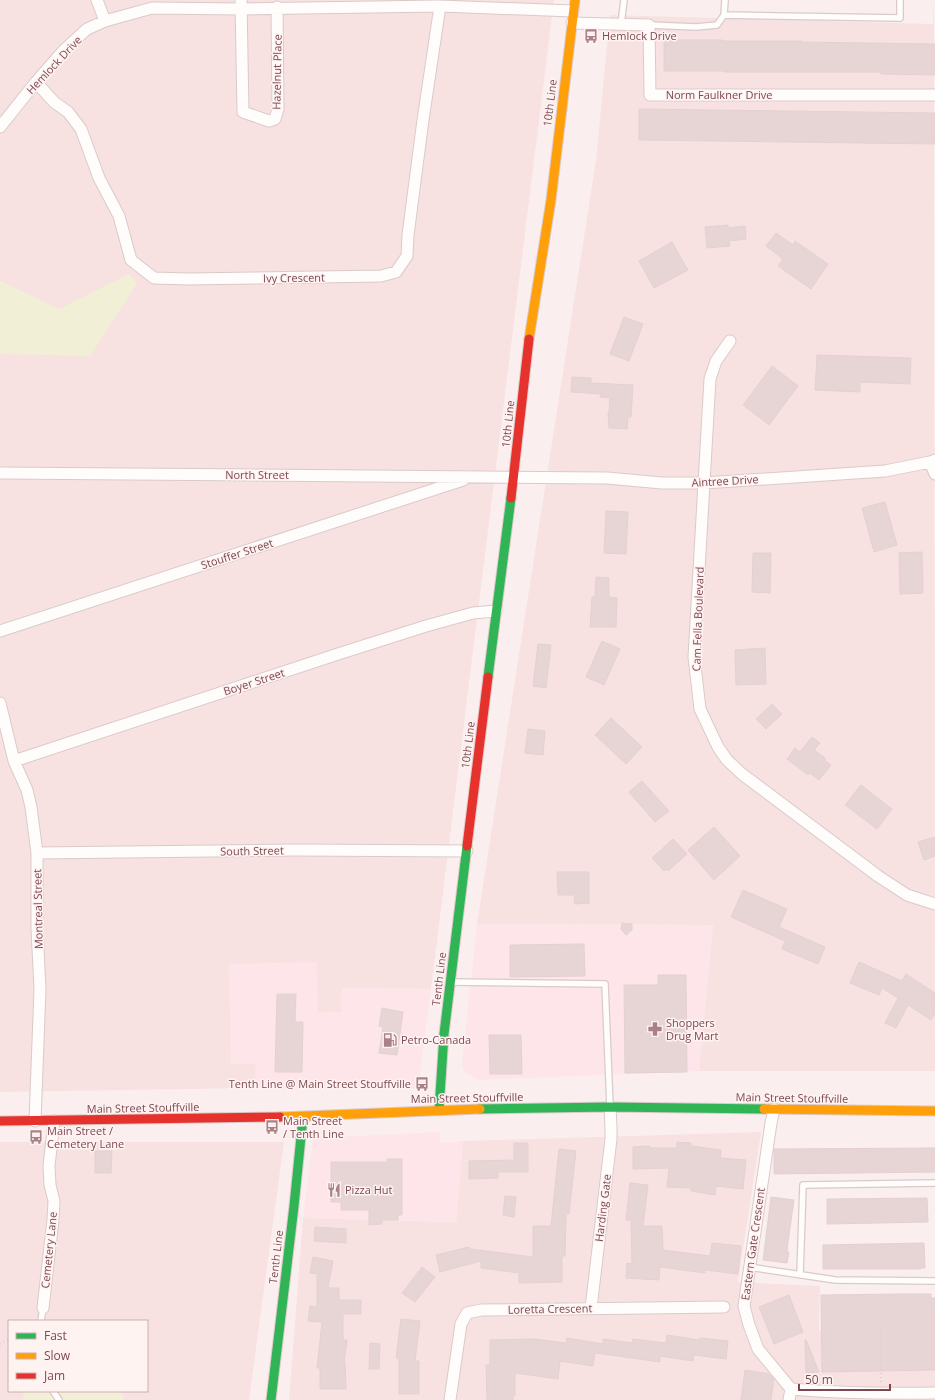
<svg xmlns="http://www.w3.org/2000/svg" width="935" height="1400" viewBox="0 0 935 1400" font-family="'Open Sans',sans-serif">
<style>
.residential{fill:#f8e2e1;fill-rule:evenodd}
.commercial{fill:#fde5e9}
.green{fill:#f2efd7}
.building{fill:#e7d5d6;stroke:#e4d0d1}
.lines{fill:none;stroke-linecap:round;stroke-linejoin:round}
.lane-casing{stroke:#dacaca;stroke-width:8}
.street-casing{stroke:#dacaca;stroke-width:13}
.fast-casing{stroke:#dbcbcb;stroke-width:11}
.slow-casing{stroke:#dbcbcb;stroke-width:11}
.jam-casing{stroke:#dbcbcb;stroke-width:11}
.path{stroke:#ddced0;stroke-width:2;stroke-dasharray:1 3;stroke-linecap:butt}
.lane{stroke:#fefdfc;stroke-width:5.5}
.street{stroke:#fefdfc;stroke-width:11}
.fast{stroke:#30b455;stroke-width:9}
.slow{stroke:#ff9f0a;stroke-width:9}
.jam{stroke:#e5322d;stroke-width:9}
.labels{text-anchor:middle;stroke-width:3;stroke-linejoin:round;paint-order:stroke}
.poi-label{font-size:11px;fill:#7d4851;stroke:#fff3f2;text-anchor:start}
.street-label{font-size:11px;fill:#7d4851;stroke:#fff3f2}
</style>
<rect width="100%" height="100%" fill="#faefee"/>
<!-- residential -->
<path class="residential" d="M 0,0 L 554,0 L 431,989 L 342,988 L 341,1012 L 318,1013 L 231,1064 L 256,1064 L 255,1088 L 0,1092 Z
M 934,0 L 935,1071 L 699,1071 L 713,925 L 477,924 L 596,160 L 610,15 L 933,24 Z
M 761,1132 L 738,1282 L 820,1286 L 819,1331 L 935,1329 L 935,1400 L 289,1400 L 303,1218 L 456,1222 L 463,1141 Z
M 0,1142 L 284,1142 L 249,1400 L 0,1400 ZM 9,1321 L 147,1321 L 147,1391 L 9,1391 Z"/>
<!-- commercial -->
<path class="commercial" d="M 477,924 L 713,925 L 699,1071 L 478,1080 L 464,1072 L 462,1064 Z
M 317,962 L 318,1013 L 341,1012 L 342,988 L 431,989 L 418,1088 L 319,1089 L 255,1088 L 256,1064 L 231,1064 L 229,964 Z
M 440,1132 L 440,1143 L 463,1141 L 456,1222 L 303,1218 L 313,1138 Z"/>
<!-- green -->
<path class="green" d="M 129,274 L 137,283 L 90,356 L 0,354 L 0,281 L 59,309 Z
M 24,1391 L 121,1391 L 123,1397 L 123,1400 L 23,1400 Z"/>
<!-- building -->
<path class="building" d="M 664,40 L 722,40 L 722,41 L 802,41 L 802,42 L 935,44 L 935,75 L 881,74 L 881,72 L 725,72 L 725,71 L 664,71 Z
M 639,109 L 935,113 L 935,144 L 639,140 Z
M 728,225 L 728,228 L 745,226 L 746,239 L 729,241 L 730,246 L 707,248 L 705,227 Z
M 776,233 L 793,245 L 795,241 L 828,264 L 811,289 L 778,266 L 783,259 L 766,246 Z
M 672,242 L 688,270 L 654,288 L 639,261 Z
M 624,317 L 643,324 L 629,361 L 610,354 Z
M 817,355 L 911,358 L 910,384 L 860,382 L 860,392 L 815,390 Z
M 772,366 L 798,386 L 769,425 L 743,405 Z
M 572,377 L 591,378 L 591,383 L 633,385 L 631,417 L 628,417 L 627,429 L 609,428 L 608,413 L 609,412 L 610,398 L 600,397 L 601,394 L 571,392 Z
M 885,502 L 897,545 L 874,552 L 862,508 Z
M 606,511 L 628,512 L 626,554 L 604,553 Z
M 922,552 L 923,593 L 900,594 L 899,553 Z
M 753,553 L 771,553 L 770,593 L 752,592 Z
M 596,577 L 609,578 L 609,597 L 617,598 L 616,627 L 590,627 L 592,597 L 595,597 Z
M 602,641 L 620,649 L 604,685 L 586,677 Z
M 538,644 L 551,645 L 546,688 L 533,686 Z
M 765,648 L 766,684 L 736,685 L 735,650 Z
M 772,704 L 782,714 L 766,729 L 756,719 Z
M 611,718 L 642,747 L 626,764 L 595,735 Z
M 528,729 L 545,731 L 543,755 L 525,753 Z
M 812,737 L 820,743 L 814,750 L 825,758 L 825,761 L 831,765 L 819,780 L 810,773 L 808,775 L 787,759 L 795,748 L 800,752 Z
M 642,781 L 669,811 L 655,822 L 629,792 Z
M 861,785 L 892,809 L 877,829 L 845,805 Z
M 714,827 L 740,856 L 714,880 L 688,850 Z
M 935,837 L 935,856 L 924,860 L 918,842 Z
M 673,839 L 687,854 L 668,871 L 666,869 L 664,871 L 652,858 Z
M 557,872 L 589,872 L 589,903 L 575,904 L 574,895 L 558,895 Z
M 743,890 L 787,909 L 779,927 L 825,947 L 818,964 L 782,949 L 785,941 L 731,917 Z
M 622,923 L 632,924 L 632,930 L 626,935 L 621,929 Z
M 584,944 L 585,976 L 510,977 L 510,945 Z
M 859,962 L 902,981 L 906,974 L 935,993 L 935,1013 L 931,1020 L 908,1005 L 896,1028 L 885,1023 L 898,998 L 882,988 L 879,995 L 850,983 Z
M 658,975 L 686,975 L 687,1072 L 625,1073 L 624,985 L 658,985 Z
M 277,994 L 296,994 L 295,1022 L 303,1022 L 302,1072 L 275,1072 Z
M 382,1008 L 403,1012 L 397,1055 L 379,1053 L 383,1027 L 379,1026 Z
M 489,1035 L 521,1035 L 522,1074 L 490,1074 Z
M 677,1142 L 691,1143 L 691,1146 L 721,1150 L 720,1158 L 746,1160 L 743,1189 L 716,1186 L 715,1195 L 691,1191 L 691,1188 L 667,1187 L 669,1168 L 633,1169 L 633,1147 L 650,1146 L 650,1148 L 677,1148 Z
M 514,1143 L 528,1143 L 528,1172 L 498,1172 L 498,1178 L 469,1179 L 469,1161 L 514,1160 Z
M 935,1148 L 935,1172 L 774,1174 L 774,1149 Z
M 559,1149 L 576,1151 L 569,1214 L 566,1214 L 565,1256 L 562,1256 L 562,1282 L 519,1283 L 519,1273 L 481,1268 L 481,1261 L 440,1272 L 436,1255 L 469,1247 L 470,1249 L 533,1257 L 533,1226 L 551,1226 Z
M 95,1151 L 112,1151 L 111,1173 L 95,1173 Z
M 387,1159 L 402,1159 L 402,1215 L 398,1215 L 398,1220 L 382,1220 L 382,1224 L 369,1225 L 369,1210 L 341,1210 L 341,1202 L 331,1202 L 331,1162 L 387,1162 Z
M 630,1183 L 648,1185 L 643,1226 L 662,1226 L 663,1250 L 710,1256 L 712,1243 L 741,1246 L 738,1274 L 705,1270 L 705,1273 L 660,1267 L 659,1280 L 626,1278 L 627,1263 L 632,1264 L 631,1220 L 626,1220 Z
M 505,1196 L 516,1197 L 514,1217 L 503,1215 Z
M 771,1197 L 794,1200 L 788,1242 L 787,1252 L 789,1252 L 787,1263 L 763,1260 Z
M 927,1198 L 928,1222 L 827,1224 L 827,1199 Z
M 315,1227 L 346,1229 L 346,1243 L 314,1241 Z
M 924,1243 L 925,1268 L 921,1268 L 921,1269 L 823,1269 L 823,1245 Z
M 313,1257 L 333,1261 L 328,1288 L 339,1288 L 339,1300 L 361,1300 L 361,1314 L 343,1314 L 343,1340 L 347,1340 L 344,1363 L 345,1363 L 346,1389 L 320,1389 L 320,1368 L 317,1368 L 322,1322 L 308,1321 L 310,1306 L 317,1307 L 317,1274 L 310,1273 Z
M 422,1267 L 435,1277 L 415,1302 L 402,1293 Z
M 903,1294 L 931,1294 L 931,1298 L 935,1298 L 935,1370 L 822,1372 L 821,1295 Z
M 789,1295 L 803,1332 L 774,1344 L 759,1307 Z
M 401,1319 L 420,1321 L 415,1361 L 419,1361 L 419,1394 L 399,1394 L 399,1358 L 396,1358 Z
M 667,1335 L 699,1340 L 700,1338 L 728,1341 L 726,1359 L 694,1355 L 693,1361 L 660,1356 L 660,1362 L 595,1353 L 593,1366 L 560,1361 L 558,1379 L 515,1373 L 515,1395 L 513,1395 L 513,1400 L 487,1400 L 486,1365 L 490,1365 L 490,1340 L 534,1339 L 566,1343 L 567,1338 L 603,1344 L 603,1339 L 632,1343 L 633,1339 L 666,1343 Z
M 805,1340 L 806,1340 L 819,1372 L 806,1373 Z
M 370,1343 L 380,1344 L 379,1369 L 369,1369 Z
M 745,1370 L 769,1374 L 774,1379 L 771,1400 L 741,1400 Z"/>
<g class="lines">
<defs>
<path id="lane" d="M 724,15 L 900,18 L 900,0
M 621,24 L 624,0
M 649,25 L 696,27 L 717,25 L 724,15 L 725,0
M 451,982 L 605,984 L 610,1107
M 749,1267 L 835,1280 L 935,1281
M 800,1275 L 803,1185 L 935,1183
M 41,1321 L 43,1308
M 53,1391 L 59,1400"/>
<path id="street" d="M 97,0 L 105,21
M 241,0 L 243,112 L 269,121 L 275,119 L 278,109 L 277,7
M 572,23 L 649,25 L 650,95 L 935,95
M 36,82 L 54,102 L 68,112 L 81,129 L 99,178 L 119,216 L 131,260 L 154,278 L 188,279 L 381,276 L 396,272 L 407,256 L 408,235 L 423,120 L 440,6
M 0,127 L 36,82 L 63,51 L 87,29 L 105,21 L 152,8 L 241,9 L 440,6 L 573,11
M 730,341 L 716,361 L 710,379 L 694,657 L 700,709 L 718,747 L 727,760 L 742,774 L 878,876 L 907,895 L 935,904
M 930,462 L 935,474
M 0,473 L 607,478 L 662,483 L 704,483 L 885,471 L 930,462 L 935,460
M 0,631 L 463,480
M 0,703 L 14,761 L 27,790 L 31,807 L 37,853 L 37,929 L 40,989 L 35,1121
M 14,761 L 335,655 L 426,626 L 473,613 L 496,611
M 37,853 L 295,850 L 467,851
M 774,1109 L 771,1123 L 744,1306 L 749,1325 L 758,1349 L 791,1389 C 839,1393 887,1394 935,1393
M 43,1308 L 53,1220 L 54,1201 L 50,1185 L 49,1166 L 54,1121
M 591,1308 L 611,1139 L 611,1127 L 610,1107
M 450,1400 L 461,1324 L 467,1313 L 481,1310 L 724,1307
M 789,1400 L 791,1389"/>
<path id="fast" d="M 488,677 L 511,498
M 480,1109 L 610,1107 L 764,1109
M 439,1110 L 444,1034 L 467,846
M 271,1400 L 294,1206 L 303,1117"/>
<path id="slow" d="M 529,339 L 551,200 L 575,0
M 764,1109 L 935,1111
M 280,1117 L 480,1109"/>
<path id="jam" d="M 511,498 L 529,339
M 467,846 L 488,677
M 0,1121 L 280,1117"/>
</defs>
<!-- lane casing -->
<use href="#lane" class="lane-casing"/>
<!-- street casing -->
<use href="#street" class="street-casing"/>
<!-- fast casing -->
<use href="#fast" class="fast-casing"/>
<!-- slow casing -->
<use href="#slow" class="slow-casing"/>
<!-- jam casing -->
<use href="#jam" class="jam-casing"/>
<!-- path -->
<path class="path" d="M 881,1325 L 881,1382
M 0,1344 L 9,1338"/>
<!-- lane -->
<use href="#lane" class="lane"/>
<!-- street -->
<use href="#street" class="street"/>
<!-- fast -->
<use href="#fast" class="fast"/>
<!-- slow -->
<use href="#slow" class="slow"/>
<!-- jam -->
<use href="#jam" class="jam"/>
</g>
<!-- icons -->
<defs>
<symbol id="bus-bare" viewBox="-9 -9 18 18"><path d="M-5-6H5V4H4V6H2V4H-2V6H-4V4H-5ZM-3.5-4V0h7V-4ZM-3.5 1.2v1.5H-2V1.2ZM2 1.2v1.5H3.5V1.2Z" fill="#a98288" stroke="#fff3f2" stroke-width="2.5" paint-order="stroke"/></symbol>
<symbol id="pharmacy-bare" viewBox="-9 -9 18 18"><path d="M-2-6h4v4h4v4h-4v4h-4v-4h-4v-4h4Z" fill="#a98288" stroke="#fff3f2" stroke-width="2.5" paint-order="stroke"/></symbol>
<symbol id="fuel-bare" viewBox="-9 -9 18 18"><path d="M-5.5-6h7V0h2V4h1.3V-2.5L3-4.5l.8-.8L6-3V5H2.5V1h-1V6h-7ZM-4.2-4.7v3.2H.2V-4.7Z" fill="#a98288" stroke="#fff3f2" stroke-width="2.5" paint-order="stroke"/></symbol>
<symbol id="restaurant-bare" viewBox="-9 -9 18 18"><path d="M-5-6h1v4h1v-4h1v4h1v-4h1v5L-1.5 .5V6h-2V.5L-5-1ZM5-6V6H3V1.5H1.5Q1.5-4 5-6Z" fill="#a98288" stroke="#fff3f2" stroke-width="2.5" paint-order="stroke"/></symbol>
</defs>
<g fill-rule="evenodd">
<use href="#bus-bare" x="581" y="26" width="20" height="20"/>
<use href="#pharmacy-bare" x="645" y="1019" width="20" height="20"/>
<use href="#fuel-bare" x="380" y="1030" width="20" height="20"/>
<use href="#bus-bare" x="412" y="1074" width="20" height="20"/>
<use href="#bus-bare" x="262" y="1117" width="20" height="20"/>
<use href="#bus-bare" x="26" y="1127" width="20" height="20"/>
<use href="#restaurant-bare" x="324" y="1180" width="20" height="20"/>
</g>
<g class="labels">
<!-- poi labels -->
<g class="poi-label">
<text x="602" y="40">Hemlock Drive</text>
<text x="666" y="1027">Shoppers<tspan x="666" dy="13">Drug Mart</tspan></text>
<text x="401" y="1044">Petro-Canada</text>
<text x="411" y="1088" text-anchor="end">Tenth Line @ Main Street Stouffville</text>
<text x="283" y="1125">Main Street<tspan x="283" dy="13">/ Tenth Line</tspan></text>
<text x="47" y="1135">Main Street /<tspan x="47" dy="13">Cemetery Lane</tspan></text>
<text x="345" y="1194">Pizza Hut</text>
</g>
<!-- street labels -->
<g class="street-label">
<text transform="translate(54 65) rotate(-47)" y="4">Hemlock Drive</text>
<text transform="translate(277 72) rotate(-89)" y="4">Hazelnut Place</text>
<text x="719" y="99">Norm Faulkner Drive</text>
<text transform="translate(550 103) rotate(-83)" y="4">10th Line</text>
<text transform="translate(294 278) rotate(-1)" y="4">Ivy Crescent</text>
<text transform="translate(508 424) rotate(-84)" y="4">10th Line</text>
<text x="257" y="479">North Street</text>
<text transform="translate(725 481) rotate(-3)" y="4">Aintree Drive</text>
<text transform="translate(237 554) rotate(-18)" y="4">Stouffer Street</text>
<text transform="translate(698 619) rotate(-88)" y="4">Cam Fella Boulevard</text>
<text transform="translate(254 682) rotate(-18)" y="4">Boyer Street</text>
<text transform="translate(468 745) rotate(-83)" y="4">10th Line</text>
<text transform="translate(252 851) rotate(-1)" y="4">South Street</text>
<text transform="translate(38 909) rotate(-91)" y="4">Montreal Street</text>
<text transform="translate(439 979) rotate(-83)" y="4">Tenth Line</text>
<text transform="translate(467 1098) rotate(-1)" y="4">Main Street Stouffville</text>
<text transform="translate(792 1098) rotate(1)" y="4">Main Street Stouffville</text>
<text transform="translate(143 1108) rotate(-1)" y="4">Main Street Stouffville</text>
<text transform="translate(603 1208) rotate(-83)" y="4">Harding Gate</text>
<text transform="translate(753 1244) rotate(-82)" y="4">Eastern Gate Crescent</text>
<text transform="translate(49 1250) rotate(-84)" y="4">Cemetery Lane</text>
<text transform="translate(276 1257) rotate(-83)" y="4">Tenth Line</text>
<text transform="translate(550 1309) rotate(-1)" y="4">Loretta Crescent</text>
</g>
</g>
<!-- legend -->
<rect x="8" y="1320" width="140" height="72" fill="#fff3f2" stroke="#cbafb2"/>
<rect x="16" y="1333" width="20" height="6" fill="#30b455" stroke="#cbafb2"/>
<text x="44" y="1340" font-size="12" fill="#7d4851">Fast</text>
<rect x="16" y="1353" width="20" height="6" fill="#ff9f0a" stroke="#cbafb2"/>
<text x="44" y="1360" font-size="12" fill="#7d4851">Slow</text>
<rect x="16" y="1373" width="20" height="6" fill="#e5322d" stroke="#cbafb2"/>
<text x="44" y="1380" font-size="12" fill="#7d4851">Jam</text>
<!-- scale -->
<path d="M799 1384v6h91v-6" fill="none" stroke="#7d4851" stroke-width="2"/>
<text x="805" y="1384" font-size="12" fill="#7d4851" stroke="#fff3f2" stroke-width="3" paint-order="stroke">50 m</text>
</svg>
